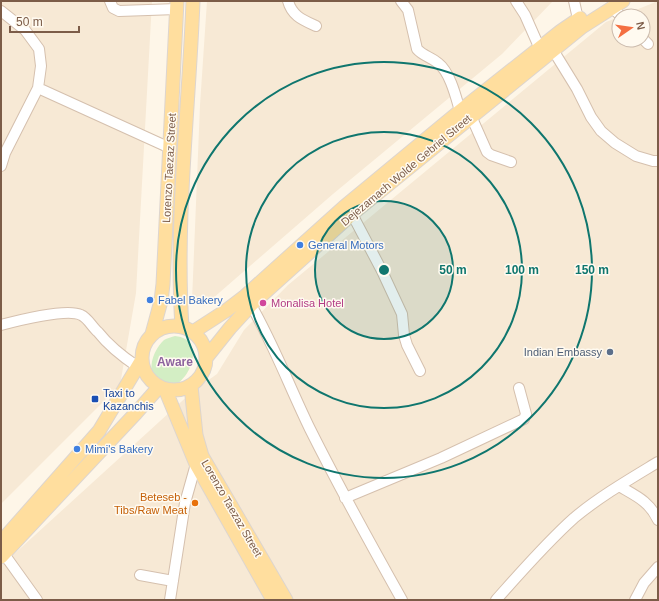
<svg xmlns="http://www.w3.org/2000/svg" width="659" height="601" viewBox="0 0 659 601" font-family="Helvetica,sans-serif">
<style>
.residential{fill:#f7e9d5}
.green{fill:#d3eec4}
.lines{fill:none;stroke-linecap:round;stroke-linejoin:round}
.minor-casing{stroke:#d5c0ae;stroke-width:12}
.major-casing{stroke:#ddd5cf;stroke-width:15}
.minor{stroke:#fff;stroke-width:10}
.major{stroke:#ffde9e;stroke-width:13}
.ring{fill:none;stroke:#0f766e;stroke-width:2}
.shop-dot{fill:#3f7fe0;stroke:#fffaf0;stroke-width:1.5}
.hotel-dot{fill:#d1479c;stroke:#fffaf0;stroke-width:1.5}
.service-dot{fill:#5c6f8a;stroke:#fffaf0;stroke-width:1.5}
.transit-dot{fill:#1a4fb4;stroke:#fffaf0;stroke-width:1.5}
.food-dot{fill:#e8710a;stroke:#fffaf0;stroke-width:1.5}
.labels{text-anchor:middle;stroke-width:3;stroke-linejoin:round;paint-order:stroke}
.street-label{font-size:11px;fill:#7c5c48;stroke:#fffaf0}
.shop-label{font-size:11px;fill:#366cbe;stroke:#fffaf0;text-anchor:start}
.hotel-label{font-size:11px;fill:#b23c85;stroke:#fffaf0;text-anchor:start}
.service-label{font-size:11px;fill:#4e5e75;stroke:#fffaf0;text-anchor:end}
.transit-label{font-size:11px;fill:#164399;stroke:#fffaf0;text-anchor:start}
.food-label{font-size:11px;fill:#c56008;stroke:#fffaf0;text-anchor:end}
.neighbourhood-label{font-size:12px;font-weight:bold;fill:#8d649f;stroke:#fffaf0}
.centre{fill:#0f766e;stroke:#fffaf0;stroke-width:2}
.ring-label{font-size:12px;text-anchor:middle;font-weight:bold;fill:#0f766e;stroke:#fffaf0;stroke-width:3;stroke-linejoin:round;paint-order:stroke}
</style>
<rect width="100%" height="100%" fill="#fef6e8"/>
<!-- residential -->
<path class="residential" d="M 1,1 L 152,1 L 136,293 L 120,385 L 1,504 Z
M 207,1 L 553,1 L 502,54 L 333,194 L 204,306 L 192,301 L 200,105 Z
M 658,1 L 658,600 L 1,600 L 1,566 L 193,391 L 217,374 L 244,330 L 288,285 L 606,22 L 619,17 L 619,40 L 643,40 L 643,16 L 621,16 Z"/>
<!-- green -->
<path class="green" d="M 175,336 C 212,339 184,397 162,385 C 144,376 152,351 164,340 C 167,338 172,337 175,336 Z"/>
<g class="lines">
<defs>
<path id="minor" d="M 110,1 L 113,8 L 119,11 L 177,9
M 288,1 C 292,16 303,20 316,26
M 401,1 L 408,10 L 417,49 C 423,56 431,57 438,63 C 450,72 456,97 460,111
M 516,1 L 525,15 L 540,49
M 574,1 L 578,19
M 611,7 L 621,16
M 1,11 L 25,30 L 39,49 L 41,66 L 38,88 L 5,153 L 1,166
M 643,39 L 648,44
M 553,50 L 577,89 L 591,117 L 601,131 L 615,143 L 636,156 L 653,161 L 658,161
M 38,88 L 170,148
M 471,116 L 487,152 L 491,155 L 511,162
M 352,214 L 382,271 L 402,314 L 404,335 L 407,345 L 420,371
M 251,305 C 274,345 290,388 310,429 C 339,487 370,543 402,600
M 1,325 C 16,321 67,308 81,315 C 88,318 92,327 98,332 C 109,346 123,357 138,367
M 619,486 C 636,496 649,501 658,520
M 345,498 L 441,458 L 524,419 L 526,414 L 519,388
M 4,554 L 37,600
M 140,575 L 173,581
M 170,600 L 185,503 L 196,464
M 496,600 C 521,572 546,543 574,518 C 599,497 630,479 658,462
M 635,600 L 644,583 L 658,567"/>
<path id="major" d="M142 358a32 32 0 1 1 64 0a32 32 0 1 1-64 0Z
M 182,327 C 175,218 189,109 193,1
M 193,332 L 227,310 L 244,297 L 344,207 L 460,111 L 561,31 L 580,18
M 152,334 L 161,301 L 163,284 L 177,1
M 206,358 L 230,328 L 251,305 L 352,214 L 582,27 L 623,1
M 191,386 L 196,435 L 202,456 L 286,600
M 165,389 L 196,464 L 273,600
M 1,542 L 99,431 L 141,361
M 1,557 L 136,413 L 159,387"/>
</defs>
<!-- minor casing -->
<use href="#minor" class="minor-casing"/>
<!-- major casing -->
<use href="#major" class="major-casing"/>
<!-- minor -->
<use href="#minor" class="minor"/>
<!-- major -->
<use href="#major" class="major"/>
</g>
<!-- distance rings -->
<circle cx="384" cy="270" r="69" fill="#0f766e" fill-opacity=".12"/>
<g class="ring">
<circle cx="384" cy="270" r="69"/>
<circle cx="384" cy="270" r="138"/>
<circle cx="384" cy="270" r="208"/>
</g>
<!-- markers -->
<g class="shop-dot">
<circle cx="300" cy="245" r="4"/>
<circle cx="150" cy="300" r="4"/>
<circle cx="77" cy="449" r="4"/>
</g>
<circle class="hotel-dot" cx="263" cy="303" r="4"/>
<circle class="service-dot" cx="610" cy="352" r="4"/>
<rect class="transit-dot" x="91" y="395" width="8" height="8" rx="2"/>
<circle class="food-dot" cx="195" cy="503" r="4"/>
<g class="labels">
<!-- street labels -->
<g class="street-label">
<text transform="translate(169 168) rotate(-87)" y="4">Lorenzo Taezaz Street</text>
<text transform="translate(406 170) rotate(-40)" y="4">Dejezamach Wolde Gebriel Street</text>
<text transform="translate(232 508) rotate(60)" y="4">Lorenzo Taezaz Street</text>
</g>
<!-- shop labels -->
<g class="shop-label">
<text x="308" y="249">General Motors</text>
<text x="158" y="304">Fabel Bakery</text>
<text x="85" y="453">Mimi's Bakery</text>
</g>
<!-- hotel labels -->
<g class="hotel-label">
<text x="271" y="307">Monalisa Hotel</text>
</g>
<!-- service labels -->
<g class="service-label">
<text x="602" y="356">Indian Embassy</text>
</g>
<!-- transit labels -->
<g class="transit-label">
<text x="103" y="397">Taxi to<tspan x="103" dy="13">Kazanchis</tspan></text>
</g>
<!-- food labels -->
<g class="food-label">
<text x="187" y="501">Beteseb -<tspan x="187" dy="13">Tibs/Raw Meat</tspan></text>
</g>
<!-- neighbourhood labels -->
<g class="neighbourhood-label">
<text x="175" y="366">Aware</text>
</g>
</g>
<circle cx="384" cy="270" r="6" class="centre"/>
<g class="ring-label">
<text x="453" y="274">50 m</text>
<text x="522" y="274">100 m</text>
<text x="592" y="274">150 m</text>
</g>
<!-- border -->
<rect width="659" height="601" fill="none" stroke="#7c5c48" stroke-width="4"/>
<!-- north arrow -->
<g transform="translate(631 28) rotate(77)"><circle r="19" fill="#fffaf0" stroke="#cbbbad"/>
<path d="M0-3L7 15L0 10L-7 15Z" fill="#f46f41"/>
<text y="-6" font-size="11" font-weight="bold" text-anchor="middle" fill="#7c5c48">N</text>
</g>
<!-- scale -->
<path d="M10 26v6h69v-6" fill="none" stroke="#7c5c48" stroke-width="2"/>
<text x="16" y="26" font-size="12" fill="#7c5c48" stroke="#fffaf0" stroke-width="3" paint-order="stroke">50 m</text>
</svg>
